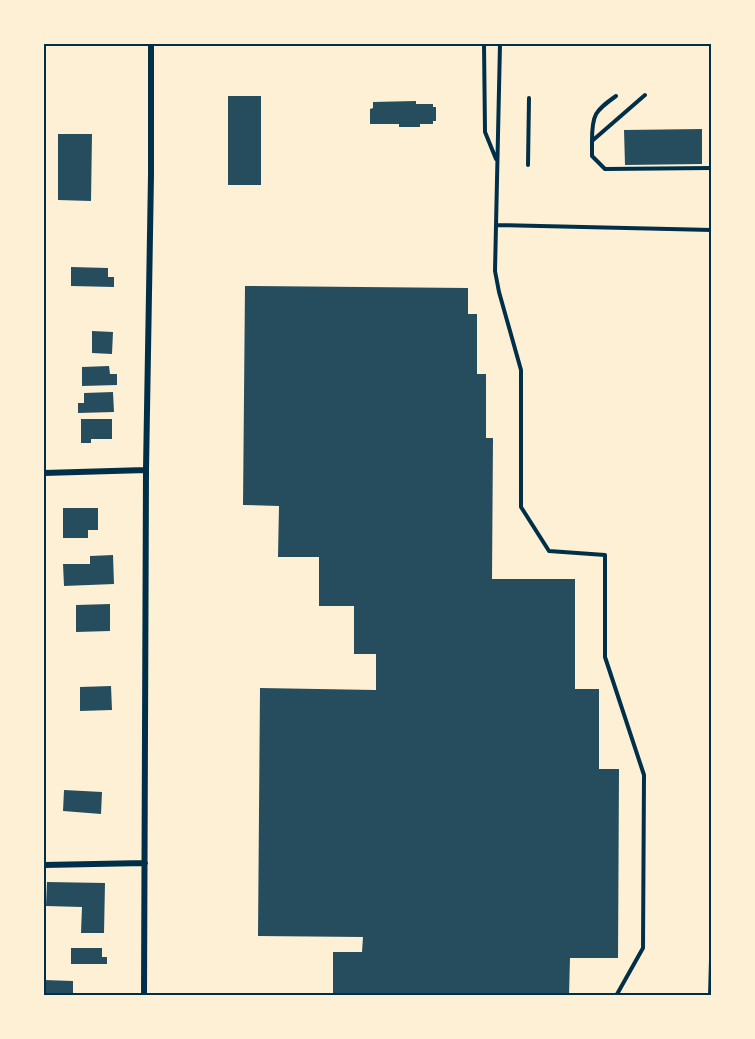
<svg xmlns="http://www.w3.org/2000/svg" width="755" height="1039" viewBox="0 0 755 1039" font-family="Roboto,sans-serif">
<style>
.building{fill:#264d5e}
.lines{fill:none;stroke-linecap:round;stroke-linejoin:round}
.service{stroke:#003049;stroke-width:4}
.minor{stroke:#003049;stroke-width:6}
.neatline{fill:none;stroke:#003049;stroke-width:2}
</style>
<rect width="100%" height="100%" fill="#fdf0d5"/>
<!-- building -->
<path class="building" d="M 228,96 L 261,96 L 261,185 L 228,185 Z
M 416,101 L 416,104 L 433,104 L 433,107 L 436,107 L 436,121 L 433,121 L 433,124 L 420,124 L 420,127 L 399,127 L 399,124 L 370,124 L 370,109 L 373,108 L 373,102 Z
M 702,129 L 702,164 L 625,165 L 624,130 Z
M 58,134 L 92,134 L 91,201 L 58,200 Z
M 71,267 L 108,268 L 108,277 L 114,277 L 114,287 L 71,286 Z
M 245,286 L 468,288 L 468,314 L 477,314 L 477,374 L 486,374 L 486,438 L 493,438 L 492,579 L 575,579 L 575,689 L 599,689 L 599,769 L 619,769 L 618,958 L 570,958 L 569,996 L 333,996 L 333,952 L 362,952 L 363,937 L 258,936 L 260,688 L 376,690 L 376,654 L 354,654 L 354,606 L 319,606 L 319,557 L 278,557 L 279,506 L 243,505 Z
M 92,331 L 113,332 L 112,354 L 92,353 Z
M 109,366 L 110,374 L 117,374 L 117,385 L 82,386 L 82,367 Z
M 113,392 L 114,412 L 78,413 L 78,403 L 84,403 L 84,393 Z
M 81,419 L 112,419 L 112,439 L 91,439 L 91,443 L 81,443 Z
M 63,508 L 98,508 L 98,530 L 88,530 L 88,538 L 63,538 Z
M 113,555 L 114,584 L 64,586 L 63,564 L 90,564 L 90,556 Z
M 110,604 L 110,631 L 76,632 L 76,605 Z
M 111,686 L 112,710 L 80,711 L 80,687 Z
M 64,790 L 102,792 L 101,814 L 63,811 Z
M 47,882 L 105,883 L 104,933 L 81,933 L 82,907 L 46,906 Z
M 71,948 L 102,948 L 102,957 L 107,957 L 107,964 L 71,964 Z
M 44,980 L 73,981 L 73,996 L 44,996 Z"/>
<g class="lines">
<!-- service -->
<path class="service" d="M 484,44 L 485,132 L 496,159
M 500,44 L 495,271 L 499,292 L 521,370 L 521,507 L 549,551 L 605,555 L 605,657 L 644,775 L 643,948 L 616,996
M 645,95 L 592,141 L 592,156 L 605,169 L 712,168
M 592,141 C 592,114 595,111 616,96
M 528,165 L 529,98
M 496,225 L 712,230
M 710,996 L 712,923"/>
<!-- minor -->
<path class="minor" d="M 44,473 L 146,470
M 44,865 L 145,863
M 144,996 L 146,470 L 151,175 L 151,44"/>
</g>
<!-- border -->
<rect width="755" height="1039" fill="none" stroke="#fdf0d5" stroke-width="90"/>
<rect x="45" y="45" width="665" height="949" class="neatline"/>
</svg>
